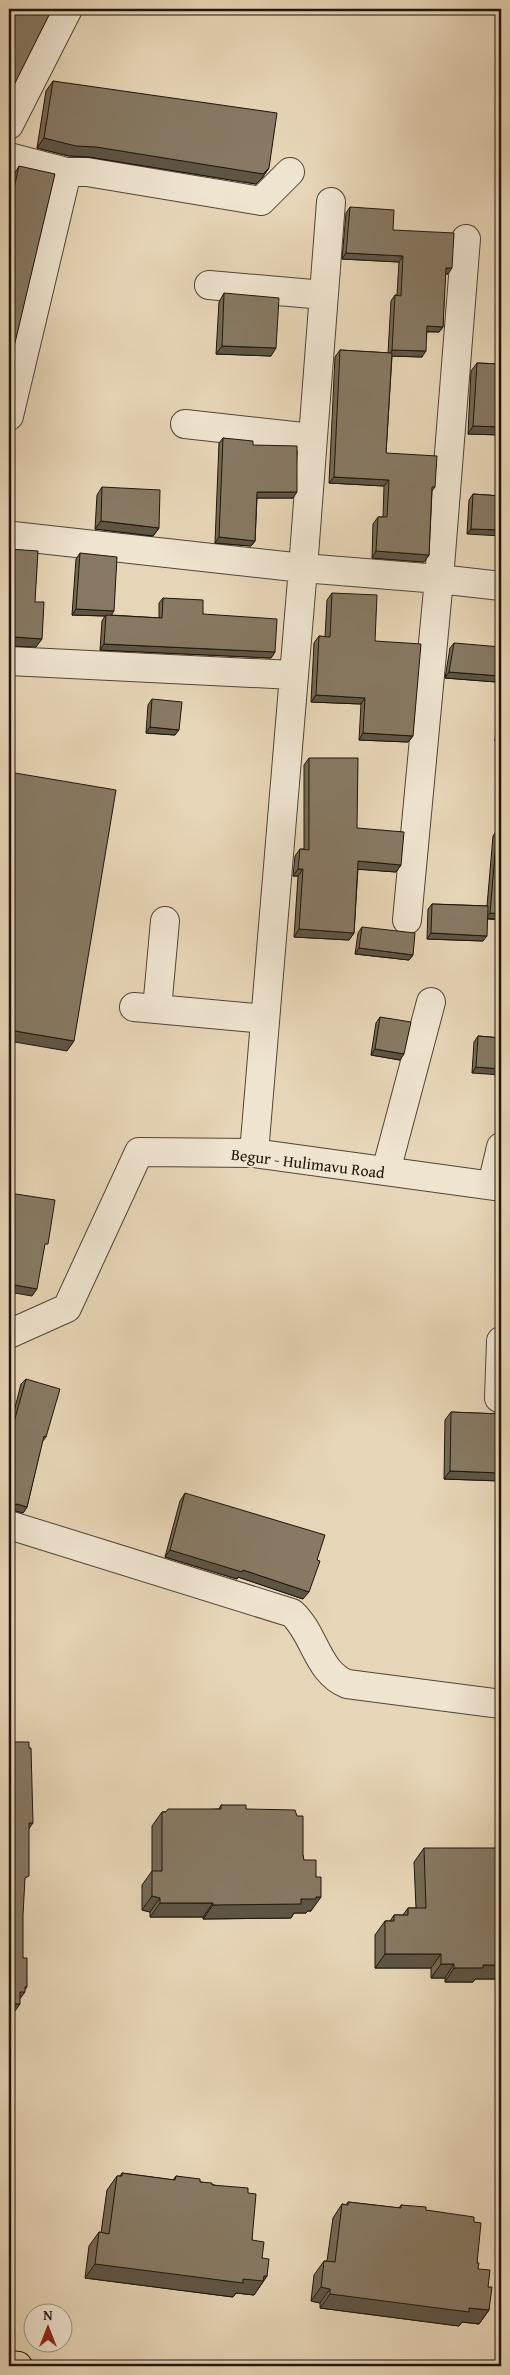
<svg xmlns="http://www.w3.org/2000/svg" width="510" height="2375" viewBox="0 0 510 2375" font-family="'Gentium Book Plus',serif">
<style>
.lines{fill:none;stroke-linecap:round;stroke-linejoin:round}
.minor-casing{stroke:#504534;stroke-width:30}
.major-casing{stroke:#1e1509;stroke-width:30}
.minor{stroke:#efe4d0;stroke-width:28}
.major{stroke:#e7d5b7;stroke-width:28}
.wall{fill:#746855;stroke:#1e1509}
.shaded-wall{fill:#5e5545;stroke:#1e1509}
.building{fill:#877963;stroke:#1e1509}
.labels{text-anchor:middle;stroke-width:4;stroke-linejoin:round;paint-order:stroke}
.street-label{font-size:16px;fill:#1e1509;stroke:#efe4d0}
</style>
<rect width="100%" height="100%" fill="#e7d5b7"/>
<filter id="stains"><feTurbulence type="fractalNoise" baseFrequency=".004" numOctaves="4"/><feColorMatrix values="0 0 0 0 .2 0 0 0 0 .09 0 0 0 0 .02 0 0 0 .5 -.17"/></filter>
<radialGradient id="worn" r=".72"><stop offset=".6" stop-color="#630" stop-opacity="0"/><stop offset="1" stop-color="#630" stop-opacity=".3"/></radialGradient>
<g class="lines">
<defs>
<path id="minor" d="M 9,125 L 68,9
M 9,157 L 67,172
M 209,285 L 324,295
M 9,416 L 67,172 L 87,172 L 261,201 L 290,172
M 185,424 L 312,438
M 13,536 L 303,568 L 439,579 L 501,586
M 9,661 L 293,675
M 407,920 L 439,579 L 466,239
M 134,1007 L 265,1019
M 157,1009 L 165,921
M 254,1153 L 303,568 L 331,202
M 386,1171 L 431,1002
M 492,1185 L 501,1147
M 9,1334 L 67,1308 L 139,1152 L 254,1153 L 501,1187
M 499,1398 L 501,1341
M 9,1525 L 292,1613 C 315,1634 317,1672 347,1684 L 501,1704"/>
<path id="major" d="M 9,2365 L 18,2366"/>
</defs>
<!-- minor casing -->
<use href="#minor" class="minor-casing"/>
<!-- major casing -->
<use href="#major" class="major-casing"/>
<!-- minor -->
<use href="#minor" class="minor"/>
<!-- major -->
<use href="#major" class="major"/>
</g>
<!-- wall -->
<path class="wall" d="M 53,81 L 269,168 L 262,178 L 256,184 L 89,157 L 69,156 L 37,148 L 46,91 Z
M 19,166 L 9,368 L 9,193 L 13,176 Z
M 350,207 L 393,230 L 448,274 L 445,274 L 443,327 L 439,332 L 427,332 L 422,357 L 392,356 L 386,453 L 435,487 L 432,491 L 429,555 L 424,562 L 372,558 L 373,524 L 378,517 L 383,517 L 384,486 L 329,483 L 335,357 L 340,350 L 388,353 L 391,301 L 395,295 L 397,295 L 399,262 L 342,259 L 346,213 Z
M 224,293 L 271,356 L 216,354 L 219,302 Z
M 477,363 L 501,364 L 501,435 L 468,434 L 471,371 Z
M 223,438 L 253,445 L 293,498 L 257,498 L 255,541 L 251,546 L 215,543 L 219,443 Z
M 102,487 L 159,528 L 153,536 L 95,529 L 97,495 Z
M 473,494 L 501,496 L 467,534 L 469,500 Z
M 80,553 L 111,615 L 159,618 L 159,603 L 163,598 L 203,614 L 275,652 L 271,658 L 100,650 L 102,621 L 105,616 L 72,615 L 76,559 Z
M 332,593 L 375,641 L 413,736 L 408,742 L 359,740 L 361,704 L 311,702 L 314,643 L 319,636 L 325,637 L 327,600 Z
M 454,643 L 496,682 L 445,678 L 450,648 Z
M 152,699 L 175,735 L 146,733 L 148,705 Z
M 501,710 L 501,742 L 495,741 L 497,715 Z
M 309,758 L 357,828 L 401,865 L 396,872 L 358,869 L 354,933 L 349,940 L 294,937 L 298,876 L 293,876 L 295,856 L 300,849 L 304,849 L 304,765 Z
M 497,830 L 501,831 L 501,920 L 487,919 L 483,941 L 427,939 L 428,909 L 432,904 L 487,906 L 493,836 Z
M 362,927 L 413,955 L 409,960 L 355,954 L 358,933 Z
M 380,1017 L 400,1060 L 371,1055 L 376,1023 Z
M 478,1036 L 501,1038 L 472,1073 L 474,1042 Z
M 26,1379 L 46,1437 L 42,1442 L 27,1507 L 23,1513 L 13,1510 L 9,1511 L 9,1431 L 21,1384 Z
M 451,1412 L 501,1414 L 501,1481 L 444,1479 L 445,1420 Z
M 185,1493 L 303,1599 L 238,1577 L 237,1579 L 165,1557 L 180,1501 Z
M 221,1805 L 246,1809 L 303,1855 L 311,1911 L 308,1911 L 306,1913 L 294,1913 L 291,1918 L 203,1919 L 203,1917 L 150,1917 L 150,1912 L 142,1910 L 142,1885 L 152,1871 L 152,1826 L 162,1812 L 219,1809 Z
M 424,1848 L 501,1979 L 475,1979 L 473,1982 L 445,1982 L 445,1978 L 431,1978 L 431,1968 L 375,1968 L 375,1935 L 385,1921 L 390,1921 L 394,1915 L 403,1915 L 408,1908 L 416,1908 L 414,1862 Z
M 122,2173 L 173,2180 L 176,2176 L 248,2193 L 252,2240 L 262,2258 L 267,2276 L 254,2295 L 236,2293 L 233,2297 L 85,2278 L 89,2246 L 99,2232 L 101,2233 L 107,2190 L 117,2176 L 120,2176 Z
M 348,2202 L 399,2208 L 401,2205 L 474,2222 L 477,2263 L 478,2269 L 488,2287 L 489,2310 L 479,2324 L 462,2322 L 459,2326 L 320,2308 L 320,2303 L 311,2301 L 314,2275 L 324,2261 L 327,2261 L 333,2218 L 342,2204 L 346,2205 Z"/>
<!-- shaded-wall -->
<path class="shaded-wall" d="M 44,138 L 269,168 L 262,178 L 256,184 L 89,157 L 69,156 L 37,148 Z
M 346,253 L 403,256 L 399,262 L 342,259 Z
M 446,268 L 452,268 L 448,274 L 442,273 Z
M 427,326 L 443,327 L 439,332 L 423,331 Z
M 222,346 L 276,348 L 271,356 L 216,354 Z
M 392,350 L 426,351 L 422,357 L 388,356 Z
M 473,426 L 501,427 L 501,435 L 468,434 Z
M 334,477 L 389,480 L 384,486 L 329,483 Z
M 257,492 L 297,492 L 293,498 L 253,498 Z
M 101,521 L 159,528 L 153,536 L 95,529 Z
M 471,529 L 501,530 L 501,536 L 467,534 Z
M 219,537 L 255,541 L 251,546 L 215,543 Z
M 376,551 L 429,555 L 424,562 L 372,558 Z
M 76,609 L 114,611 L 110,617 L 106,615 L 105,616 L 72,615 Z
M 15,637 L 42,639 L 36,647 L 9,646 L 9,639 Z
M 104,644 L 275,652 L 271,658 L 100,650 Z
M 449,672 L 500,676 L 496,682 L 445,678 Z
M 316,695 L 365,698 L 361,704 L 311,702 Z
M 150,727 L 179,730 L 175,735 L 146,733 Z
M 363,733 L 413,736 L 408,742 L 359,740 Z
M 499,735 L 501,736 L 501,742 L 495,741 Z
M 358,861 L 401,865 L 396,872 L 353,869 Z
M 298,869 L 303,869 L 298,876 L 293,876 Z
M 490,913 L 501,914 L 501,920 L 486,918 Z
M 299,929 L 354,933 L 349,940 L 294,937 Z
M 431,933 L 487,936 L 483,941 L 427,939 Z
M 359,948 L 413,955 L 409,960 L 355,954 Z
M 9,1030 L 74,1041 L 67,1051 L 9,1041 Z
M 375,1049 L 404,1054 L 400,1060 L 371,1055 Z
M 476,1067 L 501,1069 L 501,1075 L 472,1073 Z
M 9,1284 L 37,1289 L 32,1296 L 9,1292 Z
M 450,1471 L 501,1473 L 501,1481 L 444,1479 Z
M 17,1504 L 27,1507 L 23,1513 L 13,1510 L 9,1511 L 9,1506 Z
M 170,1550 L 243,1570 L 309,1592 L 303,1599 L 238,1577 L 237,1579 L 165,1557 Z
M 29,1823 L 33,1823 L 23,1837 Z
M 152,1896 L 160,1898 L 150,1912 L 142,1910 Z
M 316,1897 L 321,1897 L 311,1911 L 308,1911 L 306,1913 L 294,1913 L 291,1918 L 203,1919 L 213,1905 L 301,1899 Z
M 160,1903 L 213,1903 L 203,1917 L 150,1917 Z
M 385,1954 L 441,1954 L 431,1968 L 375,1968 Z
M 441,1964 L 454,1964 L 445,1978 L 431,1978 Z
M 483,1965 L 501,1965 L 501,1979 L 475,1979 L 473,1982 L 445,1982 L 454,1968 Z
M 25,1987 L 27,1987 L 23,1992 L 25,1992 L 16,2004 L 20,2004 L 10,2018 L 9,2018 L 9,2004 Z
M 95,2264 L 243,2279 L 267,2276 L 254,2295 L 236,2293 L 233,2297 L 85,2278 Z
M 321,2287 L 330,2289 L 320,2303 L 311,2301 Z
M 330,2294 L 489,2310 L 479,2324 L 462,2322 L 459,2326 L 320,2308 Z"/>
<!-- building -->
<path class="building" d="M 9,9 L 52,9 L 9,95 Z
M 53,81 L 277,113 L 269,168 L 263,174 L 96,147 L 76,146 L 44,138 Z
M 19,166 L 55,174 L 9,368 L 9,211 Z
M 350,207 L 394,210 L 393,230 L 454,233 L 452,268 L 446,268 L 443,327 L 427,326 L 426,351 L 392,350 L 395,295 L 401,296 L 403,256 L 346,253 Z
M 224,293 L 279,298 L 276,348 L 222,346 Z
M 340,350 L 392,353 L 386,453 L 437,456 L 435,487 L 432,487 L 429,555 L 376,551 L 378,517 L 387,517 L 389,480 L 334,477 Z
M 477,363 L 501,364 L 501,427 L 473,426 Z
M 223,438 L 253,441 L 253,445 L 297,446 L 297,492 L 257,492 L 255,541 L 219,537 Z
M 102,487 L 160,490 L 159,528 L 101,521 Z
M 473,494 L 501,496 L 501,530 L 471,529 Z
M 9,549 L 38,551 L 35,602 L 44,602 L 42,639 L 15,637 L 9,639 Z
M 80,553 L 117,557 L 114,611 L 76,609 Z
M 332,593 L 377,595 L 375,641 L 421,644 L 413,736 L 363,733 L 365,698 L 316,695 L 319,636 L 330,637 Z
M 163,598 L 203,600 L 203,614 L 277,619 L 275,652 L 104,644 L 106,615 L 162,618 Z
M 454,643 L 501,647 L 501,663 L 500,676 L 449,672 Z
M 152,699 L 182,702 L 179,730 L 150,727 Z
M 501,710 L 501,736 L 499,735 Z
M 309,758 L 358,758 L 357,828 L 404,832 L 401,865 L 358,861 L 354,933 L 299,929 L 303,869 L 298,869 L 300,849 L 309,850 Z
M 9,772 L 116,790 L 74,1041 L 9,1030 Z
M 497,830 L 501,831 L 501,914 L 490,913 Z
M 432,904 L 488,906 L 487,936 L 431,933 Z
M 362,927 L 415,933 L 413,955 L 359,948 Z
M 380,1017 L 411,1022 L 404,1054 L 375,1049 Z
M 478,1036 L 501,1038 L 501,1069 L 476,1067 Z
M 9,1193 L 55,1200 L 48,1244 L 45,1244 L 37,1289 L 9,1284 Z
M 26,1379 L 60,1389 L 46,1437 L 44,1436 L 27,1507 L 17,1504 L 9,1506 L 9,1440 Z
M 451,1412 L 501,1414 L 501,1473 L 450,1471 Z
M 185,1493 L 325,1535 L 317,1560 L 320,1561 L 309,1592 L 243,1570 L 242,1572 L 170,1550 Z
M 9,1742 L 29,1742 L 29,1748 L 31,1748 L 33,1823 L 29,1823 L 29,1876 L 25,1878 L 23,1915 L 23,1958 L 27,1958 L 27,1987 L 25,1987 L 25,1992 L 20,1992 L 20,2004 L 9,2004 Z
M 221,1805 L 246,1805 L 246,1809 L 295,1810 L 297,1816 L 303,1816 L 303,1855 L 304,1860 L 316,1860 L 316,1877 L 321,1877 L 321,1897 L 316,1897 L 316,1899 L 301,1899 L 301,1904 L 213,1905 L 213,1903 L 160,1903 L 160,1898 L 152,1896 L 152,1871 L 162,1871 L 162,1812 L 166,1812 L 168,1809 L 221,1809 Z
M 424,1848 L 501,1848 L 501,1965 L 483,1965 L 483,1968 L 454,1968 L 454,1964 L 441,1964 L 441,1954 L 385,1954 L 385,1921 L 394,1921 L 394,1915 L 408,1915 L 408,1908 L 426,1908 Z
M 122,2173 L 175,2180 L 176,2176 L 200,2179 L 200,2182 L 212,2183 L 212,2185 L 248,2188 L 248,2193 L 256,2194 L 252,2240 L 264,2242 L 262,2258 L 269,2259 L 267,2276 L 264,2276 L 263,2281 L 243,2279 L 243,2283 L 95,2264 L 99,2232 L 109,2234 L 117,2176 L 122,2176 Z
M 348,2202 L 401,2208 L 401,2205 L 426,2207 L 426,2210 L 474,2217 L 474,2222 L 481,2223 L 477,2263 L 479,2263 L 478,2269 L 490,2270 L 488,2287 L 492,2287 L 489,2310 L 469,2308 L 469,2312 L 330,2294 L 330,2289 L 321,2287 L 324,2261 L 335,2262 L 342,2204 L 348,2205 Z"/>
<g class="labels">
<!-- street labels -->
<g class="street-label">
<text transform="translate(308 1163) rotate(7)" y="6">Begur - Hulimavu Road</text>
</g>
</g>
<!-- margin -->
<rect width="510" height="2375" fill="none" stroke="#e7d5b7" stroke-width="30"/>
<rect x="10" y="10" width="490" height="2355" fill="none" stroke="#1e1509" stroke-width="2.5"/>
<rect x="15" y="15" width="480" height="2345" fill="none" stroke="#1e1509"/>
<!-- north arrow -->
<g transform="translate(48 2328)"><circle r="24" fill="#efe4d0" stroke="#9b9180"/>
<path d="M0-4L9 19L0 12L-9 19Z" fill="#8f2418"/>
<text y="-8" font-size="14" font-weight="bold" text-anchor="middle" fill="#1e1509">N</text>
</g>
<rect width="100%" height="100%" filter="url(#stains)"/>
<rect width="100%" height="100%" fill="url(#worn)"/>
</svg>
